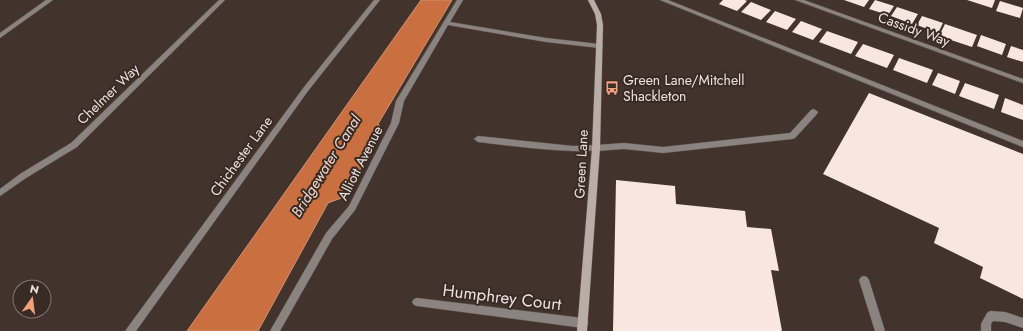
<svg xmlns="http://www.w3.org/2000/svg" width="1023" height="331" viewBox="0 0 1023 331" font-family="Jost,sans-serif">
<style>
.water{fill:#c96f40;stroke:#d49270}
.building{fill:#f9e6de}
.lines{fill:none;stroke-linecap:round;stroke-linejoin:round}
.service-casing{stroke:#5d5049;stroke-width:1}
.minor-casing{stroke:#5d5049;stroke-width:1}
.secondary-casing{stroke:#5d5049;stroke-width:1}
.service{fill:#8a837f;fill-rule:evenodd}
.minor{fill:#8a837f;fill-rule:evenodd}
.secondary{fill:#b9ada7;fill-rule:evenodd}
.labels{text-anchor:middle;stroke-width:4;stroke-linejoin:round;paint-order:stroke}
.street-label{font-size:14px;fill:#ece3df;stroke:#382a24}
.poi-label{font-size:14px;fill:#ece3df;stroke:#382a24;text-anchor:start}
.water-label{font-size:15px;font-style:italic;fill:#f1d8cc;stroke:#382a24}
.near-street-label{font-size:17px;fill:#ece3df;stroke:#382a24}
</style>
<rect width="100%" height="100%" fill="#42342d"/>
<!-- water -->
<path class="water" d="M 421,0 L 452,0 L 378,124 L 383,130 L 344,197 L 328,203 L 258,331 L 187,331 Z"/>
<!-- building -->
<path class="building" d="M 723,0 L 745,0 L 747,1 L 737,11 L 719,4 Z
M 844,0 L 869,0 L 864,7 Z
M 875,0 L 894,6 L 888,15 L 869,9 Z
M 967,0 L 995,0 L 992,8 Z
M 1000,1 L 1023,8 L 1020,18 L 996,11 Z
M 751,2 L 771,10 L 761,20 L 741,12 Z
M 897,7 L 918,14 L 912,24 L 891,16 Z
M 775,11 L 796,19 L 787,30 L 766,22 Z
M 922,16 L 943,23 L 938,33 L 917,25 Z
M 801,21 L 822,29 L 813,40 L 792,32 Z
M 945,24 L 977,35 L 972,47 L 939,36 Z
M 827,31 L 858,42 L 851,54 L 819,42 Z
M 981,35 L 1006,44 L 1002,55 L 977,46 Z
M 863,44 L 894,55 L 887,68 L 855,56 Z
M 1011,46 L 1023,50 L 1023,62 L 1007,57 Z
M 899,58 L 933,70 L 927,83 L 893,70 Z
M 938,73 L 960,81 L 955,94 L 932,85 Z
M 965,83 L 999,95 L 994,109 L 959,96 Z
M 869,93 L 1023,154 L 1023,299 L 980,278 L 983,267 L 934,243 L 939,228 L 823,174 Z
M 1005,98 L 1023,105 L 1023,120 L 1001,112 Z
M 616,180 L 675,186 L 676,204 L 745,211 L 747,227 L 771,229 L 779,271 L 771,270 L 782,331 L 613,331 Z"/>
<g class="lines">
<defs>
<path id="service" d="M 660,0 L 668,0 L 1023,141 L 1023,147 Z
M 814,109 L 818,112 L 817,114 L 795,138 L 792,139 L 663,153 L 624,149 L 596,151 L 592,148 L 596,145 L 624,143 L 663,147 L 790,133 L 811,110 Z
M 864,276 L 867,277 L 869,280 L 885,331 L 875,331 L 859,280 L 861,277 Z
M 990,311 L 1005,312 L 1023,318 L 1023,328 L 1005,322 L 993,321 L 991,324 L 991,331 L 981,331 L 981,324 L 987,313 Z"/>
<path id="minor" d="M 46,0 L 53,0 L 0,38 L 0,33 Z
M 219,0 L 225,0 L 77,147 L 26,178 L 0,196 L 0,189 L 20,174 L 71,143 Z
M 374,0 L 380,0 L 308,91 L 136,331 L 125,331 L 304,87 Z
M 457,0 L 463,0 L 450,22 L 546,38 L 599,44 L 602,46 L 599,48 L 546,42 L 448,25 L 404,101 L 399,123 L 355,210 L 332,239 L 280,331 L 270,331 L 326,233 L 349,206 L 391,123 L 396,101 Z
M 795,0 L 804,0 L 1023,79 L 1023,83 Z
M 478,136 L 573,146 L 596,145 L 600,148 C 592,157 495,144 478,142 L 474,139 Z
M 417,298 L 583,318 L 587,320 L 588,323 L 587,326 L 583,328 L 417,306 L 414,305 L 412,302 L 414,299 Z"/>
<path id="secondary" d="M 588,0 L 594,0 L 601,14 L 603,25 L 600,148 L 587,331 L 577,331 L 592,148 L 597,25 L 595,14 Z"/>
</defs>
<!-- service casing -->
<use href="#service" class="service-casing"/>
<!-- minor casing -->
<use href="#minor" class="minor-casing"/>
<!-- secondary casing -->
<use href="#secondary" class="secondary-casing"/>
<!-- service -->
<use href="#service" class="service"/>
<!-- minor -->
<use href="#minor" class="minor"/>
<!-- secondary -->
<use href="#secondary" class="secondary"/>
</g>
<!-- icons -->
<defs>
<symbol id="bus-bare" viewBox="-9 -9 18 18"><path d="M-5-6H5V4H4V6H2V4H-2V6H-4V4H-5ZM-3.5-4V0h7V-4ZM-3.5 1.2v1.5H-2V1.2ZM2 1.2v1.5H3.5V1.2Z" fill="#f1a27b" stroke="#382a24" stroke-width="2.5" paint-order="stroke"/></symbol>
</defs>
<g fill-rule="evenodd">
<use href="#bus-bare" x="602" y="78" width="20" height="20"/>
</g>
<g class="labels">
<!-- street labels -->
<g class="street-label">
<text transform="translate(914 29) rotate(20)" y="5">Cassidy Way</text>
<text transform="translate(108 94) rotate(-44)" y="5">Chelmer Way</text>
<text transform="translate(241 156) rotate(-54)" y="5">Chichester Lane</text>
<text transform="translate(360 163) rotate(-63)" y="5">Alliott Avenue</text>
<text transform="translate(581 164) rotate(-87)" y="5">Green Lane</text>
</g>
<!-- poi labels -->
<g class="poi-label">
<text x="623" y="85">Green Lane/Mitchell<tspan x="623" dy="16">Shackleton</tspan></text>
</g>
<!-- water labels -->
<g class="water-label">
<text transform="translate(326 166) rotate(-58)" y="5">Bridgewater Canal</text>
</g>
<!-- near-street labels -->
<g class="near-street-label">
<text transform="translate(502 297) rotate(7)" y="6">Humphrey Court</text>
</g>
</g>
<!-- north arrow -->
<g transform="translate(32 299) rotate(14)"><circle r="19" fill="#382a24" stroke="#80746f"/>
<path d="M0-3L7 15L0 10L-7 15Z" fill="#f1a27b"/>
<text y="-6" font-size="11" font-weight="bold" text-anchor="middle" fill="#ece3df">N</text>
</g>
</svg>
